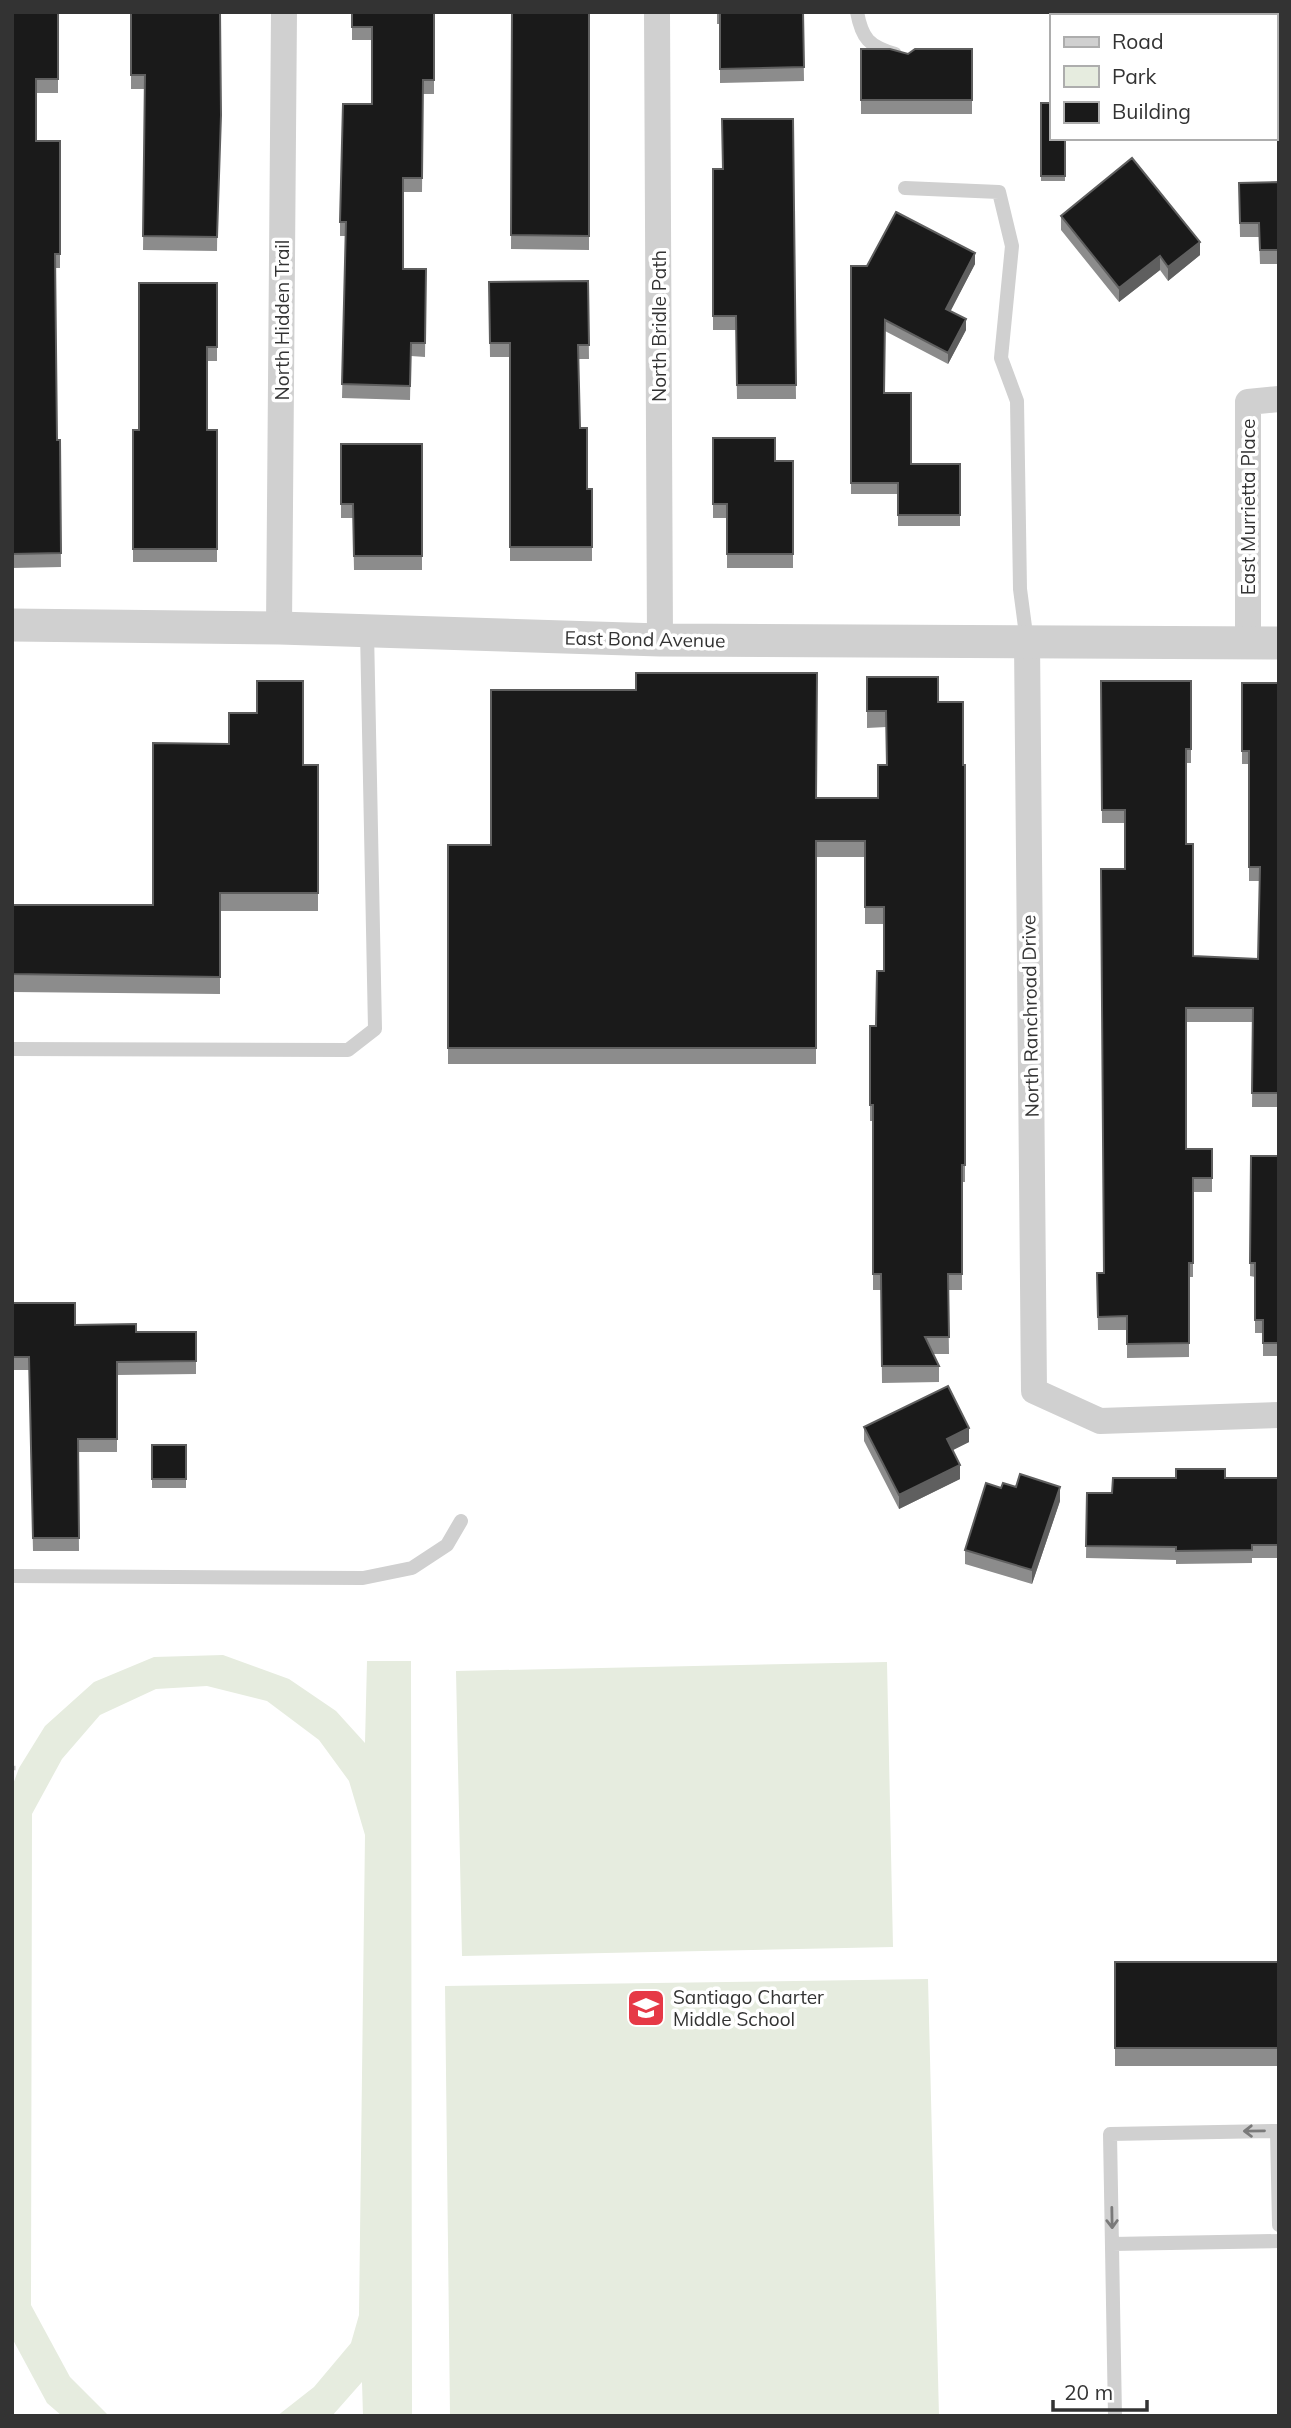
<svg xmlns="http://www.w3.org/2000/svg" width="1291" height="2428" viewBox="0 0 1291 2428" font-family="Mulish,sans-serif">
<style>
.green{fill:#e6ecdf}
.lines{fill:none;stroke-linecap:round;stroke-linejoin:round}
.path{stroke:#cdcdcd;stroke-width:4.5;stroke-dasharray:3.5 3.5;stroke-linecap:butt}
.service{stroke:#d0d0d0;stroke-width:14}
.minor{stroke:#d0d0d0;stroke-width:26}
.tertiary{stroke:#d0d0d0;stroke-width:33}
.wall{fill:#8c8c8c}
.shaded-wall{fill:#5f5f5f}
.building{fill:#1a1a1a;stroke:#5f5f5f;stroke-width:2}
.oneway{stroke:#7a7a7a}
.labels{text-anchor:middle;stroke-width:7;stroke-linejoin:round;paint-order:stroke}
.street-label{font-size:19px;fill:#333;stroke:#fff}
.poi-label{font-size:19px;fill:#333;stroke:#fff;text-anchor:start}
</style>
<rect width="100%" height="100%" fill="#fff"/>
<!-- green -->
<path class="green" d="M 223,1655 L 289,1679 L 336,1711 L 365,1743 L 367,1661 L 411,1661 L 412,2416 L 363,2416 L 362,2382 L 332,2416 L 277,2416 L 314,2387 L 351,2343 L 359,2315 L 365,1835 L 349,1781 L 319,1740 L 267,1701 L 207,1686 L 156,1689 L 100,1715 L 62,1759 L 32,1814 L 31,2305 L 70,2377 L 109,2416 L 62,2416 L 47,2403 L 12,2338 L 12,1787 L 19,1768 L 45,1726 L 94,1682 L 154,1657 Z
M 887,1662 L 893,1947 L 462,1956 L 456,1671 Z
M 928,1979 L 939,2416 L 450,2416 L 445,1986 Z"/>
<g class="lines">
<!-- path -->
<path class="path" d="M 12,1768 L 19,1768"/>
<!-- service -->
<path class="service" d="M 857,12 C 862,39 869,46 895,54
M 905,188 L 999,192 L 1012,246 L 1001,358 L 1017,401 L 1020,589 L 1027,642
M 12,1049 L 348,1050 L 375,1029 L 367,631
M 12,1576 L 363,1578 L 412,1568 L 447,1545 L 461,1521
M 1112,2244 L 1279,2241
M 1115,2416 L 1110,2134 L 1277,2131 L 1279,2225"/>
<!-- minor -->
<path class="minor" d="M 657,12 L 660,640
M 279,628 L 284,12
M 1027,642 L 1034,1391 L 1100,1421 L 1279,1415
M 1248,643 L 1248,402 L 1279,399"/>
<!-- tertiary -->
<path class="tertiary" d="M 12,625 L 279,628 L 660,640 L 1279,643"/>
</g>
<!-- wall -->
<path class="wall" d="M 12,12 L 58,12 L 58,93 L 36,93 L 36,141 L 60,141 L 60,268 L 55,268 L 57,440 L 60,440 L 61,567 L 12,568 Z
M 131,12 L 220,12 L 217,251 L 143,250 L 145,89 L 131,89 Z
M 352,12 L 434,12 L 434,94 L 423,94 L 422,192 L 403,192 L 403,269 L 426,269 L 425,357 L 411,356 L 410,400 L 342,398 L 346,236 L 340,236 L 340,222 L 372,104 L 372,40 L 352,40 Z
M 494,12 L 589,12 L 589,250 L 511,249 L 512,13 L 494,13 Z
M 717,12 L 803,12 L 804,81 L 720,83 L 720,24 L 717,24 Z
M 861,49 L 908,54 L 972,49 L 972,114 L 861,114 Z
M 1041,103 L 1065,138 L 1065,181 L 1041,181 Z
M 793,119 L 796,399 L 737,399 L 736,330 L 713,330 L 713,169 L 722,169 Z
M 1279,182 L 1279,264 L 1260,264 L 1259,237 L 1240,237 L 1239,183 Z
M 1061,216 L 1200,255 L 1168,281 L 1160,270 L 1119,302 L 1061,230 Z
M 975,264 L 950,311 L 966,330 L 948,364 L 885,331 L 884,393 L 911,464 L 960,464 L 960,526 L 898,526 L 898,494 L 851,494 L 851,266 Z
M 588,281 L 589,359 L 578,359 L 580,428 L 587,489 L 592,489 L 592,561 L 510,561 L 510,357 L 490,357 L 489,282 Z
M 217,283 L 217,361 L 207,361 L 207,430 L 217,430 L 217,562 L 133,562 L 133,430 L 139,430 Z
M 713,438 L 775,461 L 793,461 L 793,568 L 727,568 L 727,518 L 713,518 Z
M 341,444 L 422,444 L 422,570 L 354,570 L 353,518 L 341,518 Z
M 867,677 L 938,702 L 963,765 L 965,765 L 965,1182 L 962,1182 L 962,1290 L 948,1290 L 949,1354 L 933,1354 L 939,1366 L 939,1382 L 882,1383 L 881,1290 L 873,1290 L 873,1121 L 870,1121 L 870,1026 L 876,1026 L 884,971 L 884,924 L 865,924 L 865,857 L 816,857 L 816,1064 L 448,1064 L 448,845 L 491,845 L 816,798 L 878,798 L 886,765 L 886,727 L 867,728 Z
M 1101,681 L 1191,681 L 1191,763 L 1186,763 L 1186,844 L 1193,956 L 1258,959 L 1260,881 L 1249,881 L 1249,764 L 1242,764 L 1242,683 L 1279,683 L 1279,1356 L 1263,1356 L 1263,1333 L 1255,1333 L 1255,1277 L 1250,1276 L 1251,1156 L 1279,1156 L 1279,1107 L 1252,1107 L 1253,1022 L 1186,1022 L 1186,1149 L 1212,1149 L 1212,1192 L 1193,1192 L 1193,1277 L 1189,1277 L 1189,1357 L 1127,1358 L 1127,1330 L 1098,1330 L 1097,1273 L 1103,1273 L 1125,869 L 1125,823 L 1102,823 Z
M 257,713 L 303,765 L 318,765 L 318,911 L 220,911 L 220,994 L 12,992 L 12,905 L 153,905 L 229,744 Z
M 12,1303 L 75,1325 L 136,1332 L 196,1332 L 196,1374 L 117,1375 L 117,1452 L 78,1452 L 79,1551 L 33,1551 L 29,1370 L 12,1370 Z
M 864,1427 L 969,1442 L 953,1450 L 960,1479 L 899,1509 L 864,1441 Z
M 152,1445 L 186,1445 L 186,1488 L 152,1488 Z
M 1176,1478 L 1279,1478 L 1279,1558 L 1252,1558 L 1252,1563 L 1176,1564 L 1176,1560 L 1086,1558 L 1087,1493 L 1112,1493 Z
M 1016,1487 L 1060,1501 L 1032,1584 L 965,1564 L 965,1550 L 1001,1488 Z
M 1115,1962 L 1279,1962 L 1279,2066 L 1115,2066 Z"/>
<!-- shaded-wall -->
<path class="shaded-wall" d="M 1200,242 L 1200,255 L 1168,281 L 1168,267 Z
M 975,253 L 975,264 L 946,320 L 946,309 Z
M 1160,256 L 1160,270 L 1119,302 L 1119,288 Z
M 966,319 L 966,330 L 948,364 L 948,353 Z
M 969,1428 L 969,1442 L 947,1453 L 947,1439 Z
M 960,1465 L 960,1479 L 899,1509 L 899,1495 Z
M 1060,1487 L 1060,1501 L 1032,1584 L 1032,1570 Z"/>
<!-- building -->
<path class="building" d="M 12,12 L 58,12 L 58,79 L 36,79 L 36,141 L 60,141 L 60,254 L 55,254 L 57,440 L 60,440 L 61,553 L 12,554 Z
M 131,12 L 220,12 L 221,115 L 217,237 L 143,236 L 145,75 L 131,75 Z
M 352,12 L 434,12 L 434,80 L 423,80 L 422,178 L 403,178 L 403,269 L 426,269 L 425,343 L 411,343 L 410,386 L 342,384 L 346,222 L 340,222 L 343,104 L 372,104 L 372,27 L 352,27 Z
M 512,12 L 589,12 L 589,236 L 511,235 Z
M 720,12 L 803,12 L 804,67 L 720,69 Z
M 861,49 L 890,49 L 908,54 L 915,49 L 972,49 L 972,100 L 861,100 Z
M 1041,103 L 1051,103 L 1051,138 L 1065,138 L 1065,176 L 1041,176 Z
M 722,119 L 793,119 L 796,385 L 737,385 L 736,316 L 713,316 L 713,169 L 723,169 Z
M 1132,158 L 1200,242 L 1168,267 L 1160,256 L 1119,288 L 1061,216 Z
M 1279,182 L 1279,250 L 1260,250 L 1259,223 L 1240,223 L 1239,183 Z
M 896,212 L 975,253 L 946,309 L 966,319 L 948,353 L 885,320 L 884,393 L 911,393 L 911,464 L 960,464 L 960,515 L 898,515 L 898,483 L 851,483 L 851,266 L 867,266 Z
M 588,281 L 589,345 L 578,345 L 580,428 L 587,428 L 587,489 L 592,489 L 592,547 L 510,547 L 510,343 L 490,343 L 489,282 Z
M 139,283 L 217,283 L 217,347 L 207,347 L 207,430 L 217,430 L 217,549 L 133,549 L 133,430 L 139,430 Z
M 713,438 L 775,438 L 775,461 L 793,461 L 793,554 L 727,554 L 727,504 L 713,504 Z
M 341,444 L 422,444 L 422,556 L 354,556 L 353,504 L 341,504 Z
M 636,673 L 817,673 L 816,798 L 878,798 L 878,765 L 887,765 L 886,711 L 867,711 L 867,677 L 938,677 L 938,702 L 963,702 L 963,765 L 965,765 L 965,1165 L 962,1165 L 962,1274 L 948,1274 L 949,1337 L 925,1337 L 939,1366 L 882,1366 L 881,1274 L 873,1274 L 873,1105 L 870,1105 L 870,1026 L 876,1026 L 877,971 L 884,971 L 884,907 L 865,907 L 865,841 L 816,841 L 816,1048 L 448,1048 L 448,845 L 491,845 L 491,690 L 636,690 Z
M 257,681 L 303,681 L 303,765 L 318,765 L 318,893 L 220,893 L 220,977 L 12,974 L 12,905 L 153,905 L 153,743 L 229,744 L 229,713 L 257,713 Z
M 1101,681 L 1191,681 L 1191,749 L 1186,749 L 1186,844 L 1193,844 L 1193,956 L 1258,959 L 1260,867 L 1249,867 L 1249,751 L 1242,751 L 1242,683 L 1279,683 L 1279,1343 L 1263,1343 L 1263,1320 L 1255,1320 L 1255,1263 L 1250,1263 L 1251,1156 L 1279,1156 L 1279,1093 L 1252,1093 L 1253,1008 L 1186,1008 L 1186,1149 L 1212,1149 L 1212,1178 L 1193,1178 L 1193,1263 L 1189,1263 L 1189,1343 L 1127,1344 L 1127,1316 L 1098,1317 L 1097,1273 L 1104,1273 L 1101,869 L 1125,869 L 1125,810 L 1102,810 Z
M 12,1303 L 75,1303 L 75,1325 L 136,1324 L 136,1332 L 196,1332 L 196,1361 L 117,1362 L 117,1439 L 78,1439 L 79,1538 L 33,1538 L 29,1357 L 12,1357 Z
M 948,1386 L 969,1428 L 947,1439 L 960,1465 L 899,1495 L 864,1427 Z
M 152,1445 L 186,1445 L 186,1479 L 152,1479 Z
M 1176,1469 L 1225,1469 L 1225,1478 L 1279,1478 L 1279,1545 L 1252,1545 L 1252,1550 L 1176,1551 L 1176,1547 L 1086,1546 L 1087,1493 L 1112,1493 L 1113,1478 L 1176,1478 Z
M 1020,1474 L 1060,1487 L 1032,1570 L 965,1550 L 986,1483 L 1001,1488 L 1003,1483 L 1016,1487 Z
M 1115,1962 L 1279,1962 L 1279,2048 L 1115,2048 Z"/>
<!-- one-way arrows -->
<defs><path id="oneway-shaft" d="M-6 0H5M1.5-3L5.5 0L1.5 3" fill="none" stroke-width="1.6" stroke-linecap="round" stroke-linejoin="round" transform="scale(1.75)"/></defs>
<g class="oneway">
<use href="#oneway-shaft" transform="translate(1254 2131) rotate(179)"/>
<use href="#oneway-shaft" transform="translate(1112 2218) rotate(89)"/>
</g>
<!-- icons -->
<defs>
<symbol id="school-square" viewBox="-11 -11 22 22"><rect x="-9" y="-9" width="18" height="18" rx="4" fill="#e63946" stroke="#fff"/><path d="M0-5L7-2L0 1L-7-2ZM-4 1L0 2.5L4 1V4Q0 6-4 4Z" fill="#fff"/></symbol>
</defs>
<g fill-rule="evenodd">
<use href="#school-square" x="624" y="1986" width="44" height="44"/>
</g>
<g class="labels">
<!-- street labels -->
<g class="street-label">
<text transform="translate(282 320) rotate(-90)" y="7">North Hidden Trail</text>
<text transform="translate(659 326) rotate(-90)" y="7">North Bridle Path</text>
<text transform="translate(1248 507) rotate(-90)" y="7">East Murrietta Place</text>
<text transform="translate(645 639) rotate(1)" y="7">East Bond Avenue</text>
<text transform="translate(1030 1016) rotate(-91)" y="7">North Ranchroad Drive</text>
</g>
<!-- poi labels -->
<g class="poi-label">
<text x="673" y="2004">Santiago Charter<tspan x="673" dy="22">Middle School</tspan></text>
</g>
</g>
<!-- border -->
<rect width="1291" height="2428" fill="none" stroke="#333333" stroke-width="28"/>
<!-- legend -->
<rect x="1050" y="14" width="228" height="126" fill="#ffffff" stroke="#adadad" stroke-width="2"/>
<rect x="1064" y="37" width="35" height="10" fill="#d0d0d0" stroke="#adadad" stroke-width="2"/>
<text x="1112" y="49" font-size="21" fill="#333333">Road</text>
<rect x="1064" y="66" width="35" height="21" fill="#e6ecdf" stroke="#adadad" stroke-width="2"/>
<text x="1112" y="84" font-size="21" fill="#333333">Park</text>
<rect x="1064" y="102" width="35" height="21" fill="#1a1a1a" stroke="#adadad" stroke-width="2"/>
<text x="1112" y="119" font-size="21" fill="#333333">Building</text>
<!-- scale -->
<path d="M1053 2400v10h94v-10" fill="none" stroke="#333333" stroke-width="3.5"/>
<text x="1064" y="2400" font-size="21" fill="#333333" stroke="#ffffff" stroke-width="5" paint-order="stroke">20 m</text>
</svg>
